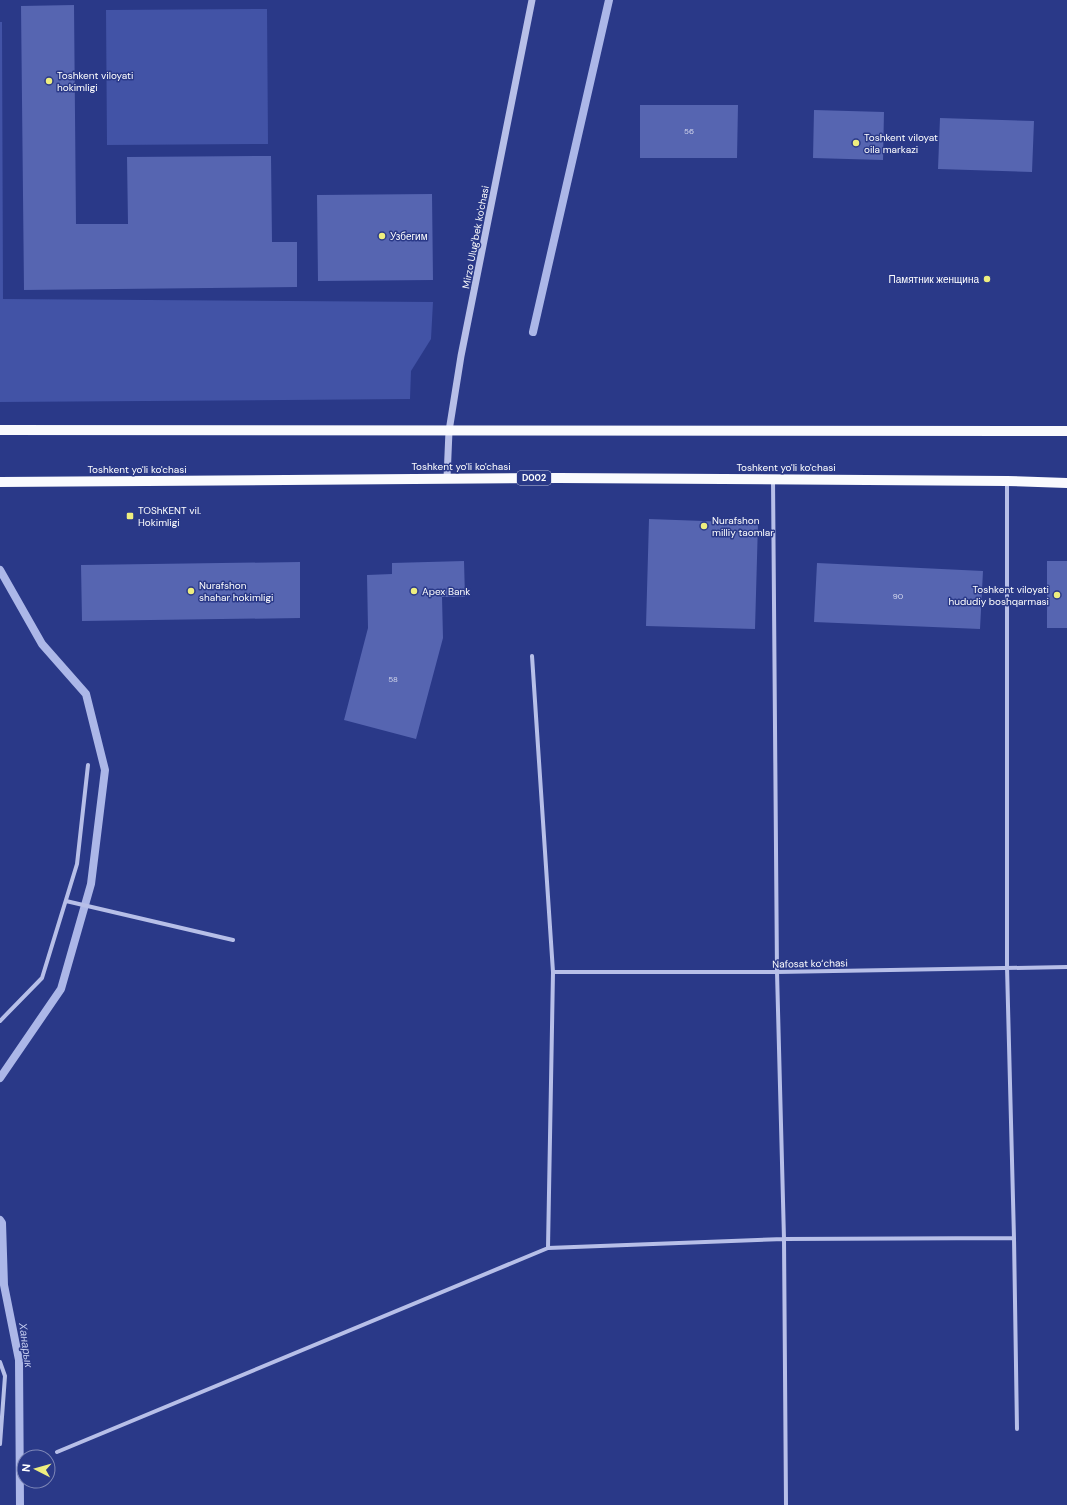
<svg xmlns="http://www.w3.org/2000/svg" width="1067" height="1505" viewBox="0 0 1067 1505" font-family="'DM Sans',sans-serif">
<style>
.green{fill:#4253a6}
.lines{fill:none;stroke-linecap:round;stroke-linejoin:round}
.stream{stroke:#acb7e8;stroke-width:8}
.building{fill:#5665b1}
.minor{stroke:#b7bfe8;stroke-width:4}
.tertiary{stroke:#b7bfe8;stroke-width:7}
.primary{stroke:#f9fafe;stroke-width:10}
.poi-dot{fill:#eeee7f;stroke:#2a3988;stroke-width:1.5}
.labels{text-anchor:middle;stroke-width:3;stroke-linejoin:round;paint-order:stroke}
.number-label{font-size:8px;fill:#d5d8ec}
.shield{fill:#2a3988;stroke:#bfc4db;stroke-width:1}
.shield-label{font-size:9px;font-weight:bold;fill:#fff}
.poi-label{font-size:10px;fill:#fff;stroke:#2a3988;text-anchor:start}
.street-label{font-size:10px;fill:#fff;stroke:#2a3988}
.water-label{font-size:11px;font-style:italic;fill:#c3cbef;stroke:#2a3988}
</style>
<rect width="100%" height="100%" fill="#2a3988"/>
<!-- green -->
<path class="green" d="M 267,9 L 268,144 L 107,145 L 106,10 Z
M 0,22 L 2,22 L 3,299 L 433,302 L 431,339 L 411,371 L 410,399 L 0,402 Z"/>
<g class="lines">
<!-- stream -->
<path class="stream" d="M 533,332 L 609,0
M 0,570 L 42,644 L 86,694 L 105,770 L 91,884 L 61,989 L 0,1078
M 0,1220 L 2,1223 L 4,1285 L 19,1360 L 20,1505"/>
</g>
<!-- building -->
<path class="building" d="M 74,5 L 76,224 L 128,224 L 127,157 L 271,156 L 272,242 L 297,242 L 297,287 L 24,290 L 21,6 Z
M 640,105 L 738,105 L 737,158 L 640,158 Z
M 814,110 L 884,112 L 883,160 L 813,158 Z
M 940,118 L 1034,121 L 1032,172 L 938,169 Z
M 432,194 L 433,280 L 318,281 L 317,195 Z
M 649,519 L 758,523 L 755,629 L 646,626 Z
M 464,561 L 465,597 L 442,597 L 443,638 L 416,739 L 344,720 L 368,628 L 367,575 L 392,574 L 392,563 Z
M 1047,561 L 1067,561 L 1067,628 L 1047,628 Z
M 300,562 L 300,618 L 82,621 L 81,565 Z
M 817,563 L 983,571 L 980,629 L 814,622 Z"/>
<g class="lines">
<!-- minor -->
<path class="minor" d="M 773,479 L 777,972 L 784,1239 L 786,1505
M 1007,482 L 1007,967 L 1014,1238 L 1017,1429
M 532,656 L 553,972 L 548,1248
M 66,901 L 233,940
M 553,972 L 777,972 L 1067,967
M 0,1021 L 42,978 L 77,864 L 88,765
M 0,1362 L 5,1376 L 0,1444
M 57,1452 L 548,1248 L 784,1239 L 1014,1238"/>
<!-- tertiary -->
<path class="tertiary" d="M 447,478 L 449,431 L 461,356 L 532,0"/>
<!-- primary -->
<path class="primary" d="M 0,430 L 1067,431
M 0,482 L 559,478 L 1007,481 L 1067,483"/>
</g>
<!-- markers -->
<g class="poi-dot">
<circle cx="49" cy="81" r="4"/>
<circle cx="856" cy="143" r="4"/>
<circle cx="382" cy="236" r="4"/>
<circle cx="987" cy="279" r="4"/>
<rect x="126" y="512" width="8" height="8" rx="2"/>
<circle cx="704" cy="526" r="4"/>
<circle cx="191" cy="591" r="4"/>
<circle cx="414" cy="591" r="4"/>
<circle cx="1057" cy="595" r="4"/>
</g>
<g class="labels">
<!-- number labels -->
<g class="number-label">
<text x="689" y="134">56</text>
<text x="898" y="599">90</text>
<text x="393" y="682">58</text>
</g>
<!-- shield labels -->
<rect class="shield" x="517" y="471" width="34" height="14" rx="3"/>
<g class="shield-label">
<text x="534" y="481">D002</text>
</g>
<!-- poi labels -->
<g class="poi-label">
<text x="57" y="79">Toshkent viloyati<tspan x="57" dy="12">hokimligi</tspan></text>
<text x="864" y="141">Toshkent viloyat<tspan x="864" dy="12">oila markazi</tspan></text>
<text x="390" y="240">Узбегим</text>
<text x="979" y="283" text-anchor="end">Памятник женщина</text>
<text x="138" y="514">TOShKENT vil.<tspan x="138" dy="12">Hokimligi</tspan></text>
<text x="712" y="524">Nurafshon<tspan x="712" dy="12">milliy taomlar</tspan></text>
<text x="199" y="589">Nurafshon<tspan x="199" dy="12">shahar hokimligi</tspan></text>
<text x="1049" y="593" text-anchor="end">Toshkent viloyati<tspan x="1049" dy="12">hududiy boshqarmasi</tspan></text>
<text x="422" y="595">Apex Bank</text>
</g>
<!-- street labels -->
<g class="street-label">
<text transform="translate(475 237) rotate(-79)" y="4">Mirzo Ulug'bek ko'chasi</text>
<text x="461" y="470">Toshkent yo'li ko'chasi</text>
<text x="786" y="471">Toshkent yo'li ko'chasi</text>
<text x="137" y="473">Toshkent yo'li ko'chasi</text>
<text transform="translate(810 963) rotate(-1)" y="4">Nafosat ko‘chasi</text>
</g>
<!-- water labels -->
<g class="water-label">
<text transform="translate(26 1345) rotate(82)" y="4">Ханарык</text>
</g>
</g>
<!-- north arrow -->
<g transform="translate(36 1469) rotate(276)"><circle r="19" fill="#2a3988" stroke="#7f88b8"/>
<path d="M0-3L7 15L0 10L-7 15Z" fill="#eeee7f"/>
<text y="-6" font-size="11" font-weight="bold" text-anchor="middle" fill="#ffffff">N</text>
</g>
</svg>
